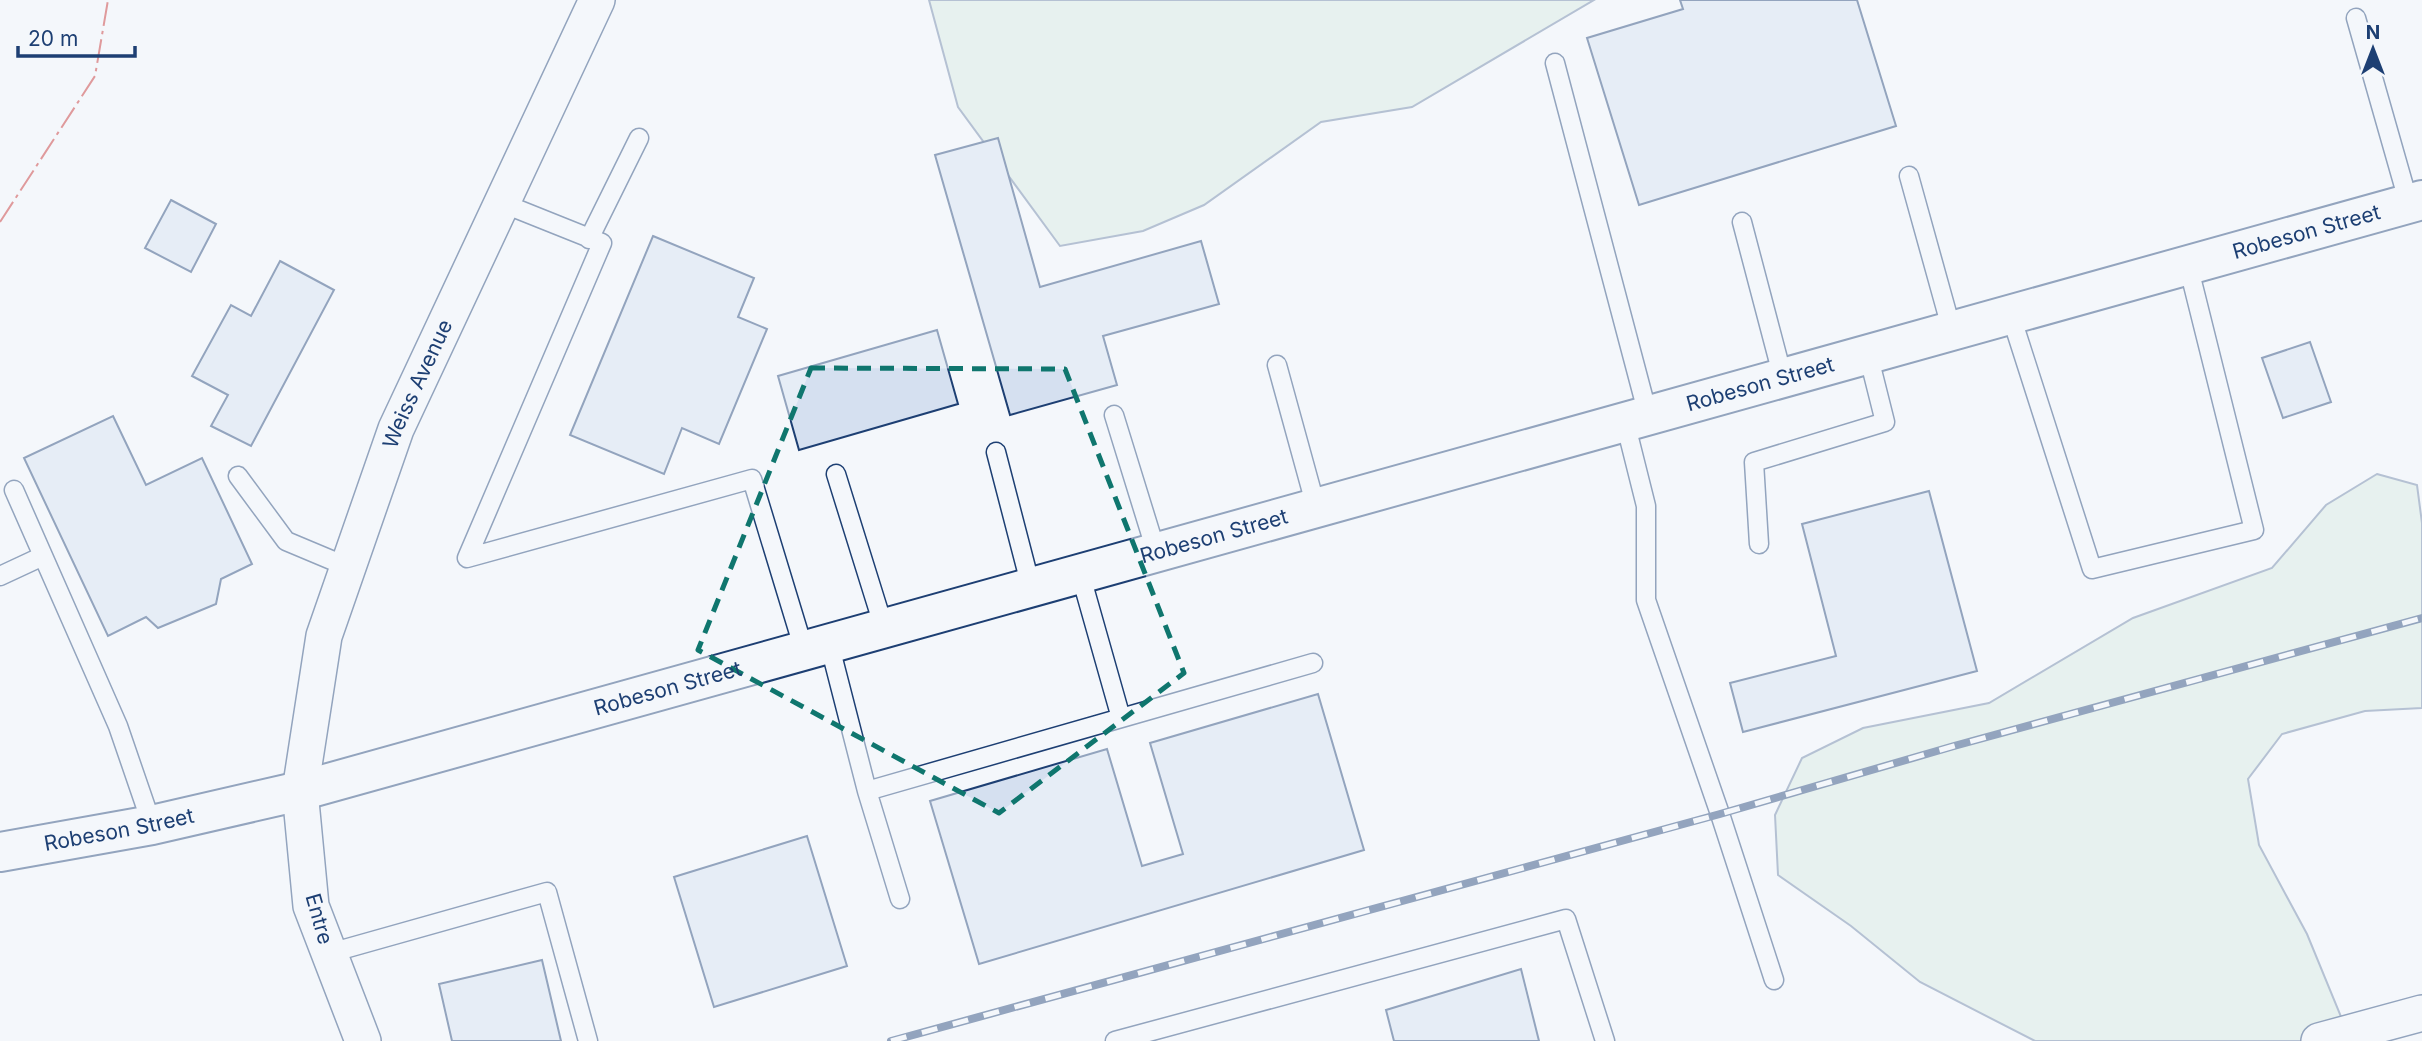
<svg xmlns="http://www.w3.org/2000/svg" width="2422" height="1041" viewBox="0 0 2422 1041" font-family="Inter,sans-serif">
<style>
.green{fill:#d7e8df;stroke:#687fa3;stroke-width:2}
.building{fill:#d5e0f0;stroke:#1d3f73;stroke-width:2}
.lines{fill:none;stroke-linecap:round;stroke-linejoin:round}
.service-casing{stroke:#1d3f73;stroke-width:21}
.minor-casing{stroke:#1d3f73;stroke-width:38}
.primary-casing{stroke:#1d3f73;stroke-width:42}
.service{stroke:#f4f7fb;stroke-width:18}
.minor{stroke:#f4f7fb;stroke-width:35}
.primary{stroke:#f4f7fb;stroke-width:38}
.rail-casing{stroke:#1d3f73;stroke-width:8}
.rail{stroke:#f4f7fb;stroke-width:5;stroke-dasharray:16;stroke-linecap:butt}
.power{stroke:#c62828;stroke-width:2;stroke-dasharray:24 5 3.5 5;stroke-linecap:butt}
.marked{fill:none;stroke:#0f766e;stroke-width:5;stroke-dasharray:14 9;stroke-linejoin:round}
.labels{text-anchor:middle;stroke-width:5;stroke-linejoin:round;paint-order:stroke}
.street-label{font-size:21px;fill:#1d3f73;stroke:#f4f7fb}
</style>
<rect width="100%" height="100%" fill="#f4f7fb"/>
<!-- green -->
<path class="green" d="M 929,0 L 1594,0 L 1412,107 L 1321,122 L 1204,205 L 1143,231 L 1060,246 L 958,107 Z
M 2377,474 L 2417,485 L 2422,523 L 2422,708 L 2365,711 L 2282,734 L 2248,779 L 2259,845 L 2307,934 L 2351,1041 L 2035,1041 L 1920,982 L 1851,926 L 1778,875 L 1775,815 L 1802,758 L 1863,728 L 1989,703 L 2133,618 L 2272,568 L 2326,505 Z"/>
<!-- building -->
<path class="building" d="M 1680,0 L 1857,0 L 1896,126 L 1639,205 L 1587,38 L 1683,9 Z
M 998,138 L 1040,287 L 1201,241 L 1219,304 L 1103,336 L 1117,385 L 1010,415 L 935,155 Z
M 171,200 L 216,224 L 191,272 L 145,248 Z
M 653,236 L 754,278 L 738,317 L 767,329 L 719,444 L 682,428 L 664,474 L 570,435 Z
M 280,261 L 334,290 L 251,446 L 211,426 L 228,395 L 192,376 L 231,305 L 251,316 Z
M 937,330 L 958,404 L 799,450 L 778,376 Z
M 2310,342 L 2331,402 L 2283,418 L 2262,358 Z
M 113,416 L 146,485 L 202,458 L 252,564 L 221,579 L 216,604 L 158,628 L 146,617 L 108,636 L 24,458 Z
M 1929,491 L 1977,671 L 1743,732 L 1730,683 L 1836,656 L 1802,524 Z
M 1318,694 L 1364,850 L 979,964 L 930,801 L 1107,749 L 1142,866 L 1183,854 L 1150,743 Z
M 807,836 L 847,966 L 714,1007 L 674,877 Z
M 542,960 L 561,1041 L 452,1041 L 439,984 Z
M 1521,969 L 1539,1041 L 1394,1041 L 1386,1010 Z"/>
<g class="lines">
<defs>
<path id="service" d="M 2356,18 L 2409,204
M 1555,63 L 1648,415
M 1909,176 L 1952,331
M 502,203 L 602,243 L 467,558 L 752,479 L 804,650
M 1742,222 L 1783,378
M 589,239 L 639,138
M 2011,316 L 2092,569 L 2254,530 L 2188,265
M 1277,365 L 1316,507
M 1114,415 L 1156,551
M 1625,422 L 1646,506 L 1646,600 L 1720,814 L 1774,980
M 996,452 L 1031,587
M 836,474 L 884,628
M 238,476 L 286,541 L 348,567
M 14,490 L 118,726 L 152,825
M 1759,544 L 1754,462 L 1885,422 L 1868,354
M 1080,573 L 1121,718
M 0,576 L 43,556
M 829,643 L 867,791
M 900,899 L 867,791 L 1313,663
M 330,953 L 547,892 L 588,1041
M 1115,1041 L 1566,919 L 1605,1041"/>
<g id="minor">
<path id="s1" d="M 363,1041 L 311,906 L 300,791 L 324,636 L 396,429 L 597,0"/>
<path d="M 2319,1041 L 2422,1013"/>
</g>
<g id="primary">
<path id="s2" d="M 0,852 L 152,825 L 300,791 L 2422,200"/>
</g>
</defs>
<!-- service casing -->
<use href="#service" class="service-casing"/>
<!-- minor casing -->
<use href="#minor" class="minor-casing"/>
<!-- primary casing -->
<use href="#primary" class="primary-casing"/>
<!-- service -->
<use href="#service" class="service"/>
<!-- minor -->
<use href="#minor" class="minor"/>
<!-- primary -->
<use href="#primary" class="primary"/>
<defs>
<path id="rail" d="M 891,1041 L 1720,814 L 1954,746 L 2422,618"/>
</defs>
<!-- rail casing -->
<use href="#rail" class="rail-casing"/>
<!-- rail -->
<use href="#rail" class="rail"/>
<!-- power -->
<path class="power" d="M 0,222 L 95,76 L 108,0"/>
</g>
<!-- marked area -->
<path d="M0 0H2422V1041H0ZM 811,368 L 1065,369 L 1184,673 L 999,813 L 698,650 Z" fill="#f4f7fb" fill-opacity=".55" fill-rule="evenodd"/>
<path class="marked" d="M 811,368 L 1065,369 L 1184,673 L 999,813 L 698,650 Z"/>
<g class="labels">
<!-- street labels -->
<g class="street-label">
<text dy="7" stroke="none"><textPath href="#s2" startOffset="2389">Robeson Street</textPath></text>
<text dy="7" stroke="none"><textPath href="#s2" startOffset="1822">Robeson Street</textPath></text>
<text dy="7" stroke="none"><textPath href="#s1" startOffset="686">Weiss Avenue</textPath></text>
<text dy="7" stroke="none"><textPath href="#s2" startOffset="1255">Robeson Street</textPath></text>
<text dy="7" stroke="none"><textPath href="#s2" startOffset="688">Robeson Street</textPath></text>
<text dy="7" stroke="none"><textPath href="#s2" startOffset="121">Robeson Street</textPath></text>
<text transform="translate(319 919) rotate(74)" y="7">Entre</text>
</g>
</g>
<!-- north arrow -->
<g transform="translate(2373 49)" stroke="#f4f7fb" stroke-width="5" paint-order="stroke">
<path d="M0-5L12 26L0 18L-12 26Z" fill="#1d3f73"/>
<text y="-10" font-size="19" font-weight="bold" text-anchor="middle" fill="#1d3f73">N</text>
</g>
<!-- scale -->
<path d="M18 46v10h117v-10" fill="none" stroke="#1d3f73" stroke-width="3.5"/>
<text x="28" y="46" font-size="21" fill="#1d3f73" stroke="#f4f7fb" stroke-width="5" paint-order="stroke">20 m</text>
</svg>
